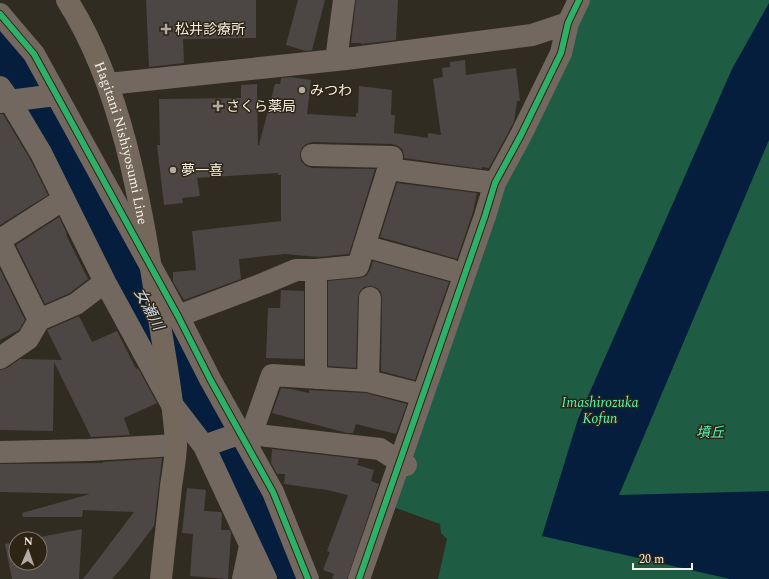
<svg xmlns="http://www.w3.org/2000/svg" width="769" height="579" viewBox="0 0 769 579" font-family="Spectral,'Noto Sans JP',serif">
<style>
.green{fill:#1f5c44}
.water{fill:#051e3d}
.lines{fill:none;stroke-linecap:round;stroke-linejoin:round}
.river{stroke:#051e3d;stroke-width:36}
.building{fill:#4c4644}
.minor{stroke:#73685f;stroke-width:22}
.major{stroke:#74685d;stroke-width:22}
.cycleway-casing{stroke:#2d2413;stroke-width:8}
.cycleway{stroke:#2db169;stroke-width:6}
.poi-dot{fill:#b2aba1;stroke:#2d2413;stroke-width:1.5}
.labels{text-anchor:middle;stroke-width:3;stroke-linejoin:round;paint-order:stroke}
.poi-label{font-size:14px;fill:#f7f0e6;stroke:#2d2413;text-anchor:start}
.street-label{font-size:14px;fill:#f7f0e6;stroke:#2d2413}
.park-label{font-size:14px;font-style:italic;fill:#5af6bb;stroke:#2d2413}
.water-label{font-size:15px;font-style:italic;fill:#cfddf1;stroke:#2d2413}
</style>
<rect width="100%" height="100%" fill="#312c22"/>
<!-- green -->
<path class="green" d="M 588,0 L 769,0 L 769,579 L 438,579 L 447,539 L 441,533 L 440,524 L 388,505 L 500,192 Z"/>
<!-- water -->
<path class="water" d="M 769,3 L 769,140 L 619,495 L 769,491 L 769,579 L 730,579 L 542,536 L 578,419 L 732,69 Z"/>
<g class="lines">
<!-- river -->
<path class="river" d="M 0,47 L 48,117 L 182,372 L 283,579"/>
</g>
<!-- building -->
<path class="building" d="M 146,0 L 256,0 L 256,38 L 183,39 L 184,63 L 149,67 Z
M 298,0 L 325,0 L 312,50 L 306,51 L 286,45 Z
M 356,0 L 398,0 L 396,40 L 361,44 L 361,43 L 351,43 Z
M 465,60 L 466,75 L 516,68 L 520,101 L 517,101 L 514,122 L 489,168 L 482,167 L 482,169 L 404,158 L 404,155 L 402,149 L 398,146 L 392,144 L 312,142 L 306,144 L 302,148 L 300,154 L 301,161 L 306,166 L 312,168 L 375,169 L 349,254 L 319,257 L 285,254 L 239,259 L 241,279 L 184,300 L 173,282 L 173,272 L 196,270 L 192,231 L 281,221 L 281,175 L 278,175 L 278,173 L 197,178 L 200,196 L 182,198 L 183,203 L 164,205 L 157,145 L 160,145 L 159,99 L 241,98 L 241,85 L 257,84 L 258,145 L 259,145 L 275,84 L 280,84 L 281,78 L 290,77 L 311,80 L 307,114 L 356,117 L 356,113 L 358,113 L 359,86 L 392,90 L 391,115 L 395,115 L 394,133 L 428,138 L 428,133 L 441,135 L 433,79 L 443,77 L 442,68 L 450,67 L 450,62 Z
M 0,114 L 3,114 L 30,159 L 48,195 L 0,225 Z
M 397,183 L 477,193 L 473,212 L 457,259 L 380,237 Z
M 59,217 L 67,234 L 66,235 L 88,279 L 70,293 L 45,304 L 16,245 Z
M 373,261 L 449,282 L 415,380 L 381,371 L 382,298 L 381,292 L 377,288 L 371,286 L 364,287 L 360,291 L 358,297 L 356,368 L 328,366 L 328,281 L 359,278 L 366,276 L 370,270 Z
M 0,269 L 25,320 L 19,330 L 0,340 Z
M 281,290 L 304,291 L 304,359 L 266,358 L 268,308 L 280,308 Z
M 79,316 L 92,342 L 117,331 L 136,369 L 138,368 L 157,403 L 124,418 L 130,435 L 91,437 L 54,362 L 53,431 L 0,430 L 0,370 L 7,368 L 20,359 L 62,360 L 47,330 Z
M 281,388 L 291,389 L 309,393 L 309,390 L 366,393 L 407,404 L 396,434 L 356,424 L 353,433 L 347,433 L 272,413 Z
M 272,449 L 359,459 L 357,465 L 374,470 L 371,481 L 379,484 L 347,579 L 332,579 L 334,574 L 323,570 L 330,552 L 327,551 L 348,495 L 327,490 L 284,484 L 285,474 L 277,474 L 271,463 Z
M 162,458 L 154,526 L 126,563 L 112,579 L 83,579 L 134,512 L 83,510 L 82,517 L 23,517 L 22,513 L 90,494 L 0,492 L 0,464 L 103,463 L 103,462 Z
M 187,488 L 206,490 L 204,511 L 221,512 L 222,515 L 221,530 L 230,530 L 231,533 L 228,579 L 190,576 L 193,534 L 182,533 Z
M 82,529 L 79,579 L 12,579 L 5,544 L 16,542 L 16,563 L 40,563 L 40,539 L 30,539 Z"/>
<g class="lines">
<!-- minor -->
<path class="minor" d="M 0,14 L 34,54 L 178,316 L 210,379 L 273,492 L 308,579
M 336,60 L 344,0
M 108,84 L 346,59 L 532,35 L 568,23
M 0,87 L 10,101 L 41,153 L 105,282 L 171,403 L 204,446 L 266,579
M 0,102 L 56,95
M 388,169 L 495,183
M 0,240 L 64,199
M 0,241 L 39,320
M 364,246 L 451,270
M 178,316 L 265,283 L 296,270 L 316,270 L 358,266 L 392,157 L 312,155
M 0,358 L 28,339 L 39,320 L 76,304 L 105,282
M 316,378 L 316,270
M 368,381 L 370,298
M 251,435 L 272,375 L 368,381 L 423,395
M 204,446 L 241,433 L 380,449 L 400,462 L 406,465
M 0,452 L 89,450 L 176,445
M 243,579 L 250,546
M 359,579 L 485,216 L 495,183 L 521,135 L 561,53 L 568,23 L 579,0"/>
<!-- major -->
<path class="major" id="s1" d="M 67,0 C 125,91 142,213 159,318 C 165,359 174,402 176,444 C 176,457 173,472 171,486 C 168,517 164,548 161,579"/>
<defs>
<path id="cycleway" d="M 0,14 L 34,54 L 178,316 L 210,379 L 273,492 L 308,579
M 359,579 L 485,216 L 495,183 L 521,135 L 561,53 L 568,23 L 579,0"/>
</defs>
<!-- cycleway casing -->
<use href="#cycleway" class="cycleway-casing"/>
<!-- cycleway -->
<use href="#cycleway" class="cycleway"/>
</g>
<!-- markers -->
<g class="poi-dot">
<path d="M164 23h4v4h4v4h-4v4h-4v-4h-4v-4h4z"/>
<circle cx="302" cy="90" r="4"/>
<path d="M216 100h4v4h4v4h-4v4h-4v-4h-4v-4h4z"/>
<circle cx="173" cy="170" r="4"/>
</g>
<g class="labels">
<!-- poi labels -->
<g class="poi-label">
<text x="175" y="34">松井診療所</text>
<text x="310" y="95">みつわ</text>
<text x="226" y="111">さくら薬局</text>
<text x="181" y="175">夢一喜</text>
</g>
<!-- street labels -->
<g class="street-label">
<text dy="5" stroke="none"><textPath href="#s1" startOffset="154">Hagitani Nishiyosumi Line</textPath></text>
</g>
<!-- park labels -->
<g class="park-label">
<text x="600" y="407">Imashirozuka<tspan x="600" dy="16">Kofun</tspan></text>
<text x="710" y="437">墳丘</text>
</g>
<!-- water labels -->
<g class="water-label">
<text transform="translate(149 309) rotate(62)" y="5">女瀬川</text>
</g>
</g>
<!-- north arrow -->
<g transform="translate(28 551) rotate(2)"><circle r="19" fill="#2d2413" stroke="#7e7667"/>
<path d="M0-3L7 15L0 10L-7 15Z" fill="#b2aba1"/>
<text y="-6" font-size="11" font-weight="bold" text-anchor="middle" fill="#f7f0e6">N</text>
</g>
<!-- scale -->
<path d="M633 563v6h59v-6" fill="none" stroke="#f7f0e6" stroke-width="2"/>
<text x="639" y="563" font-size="12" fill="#f7f0e6" stroke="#2d2413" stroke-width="3" paint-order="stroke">20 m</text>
</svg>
